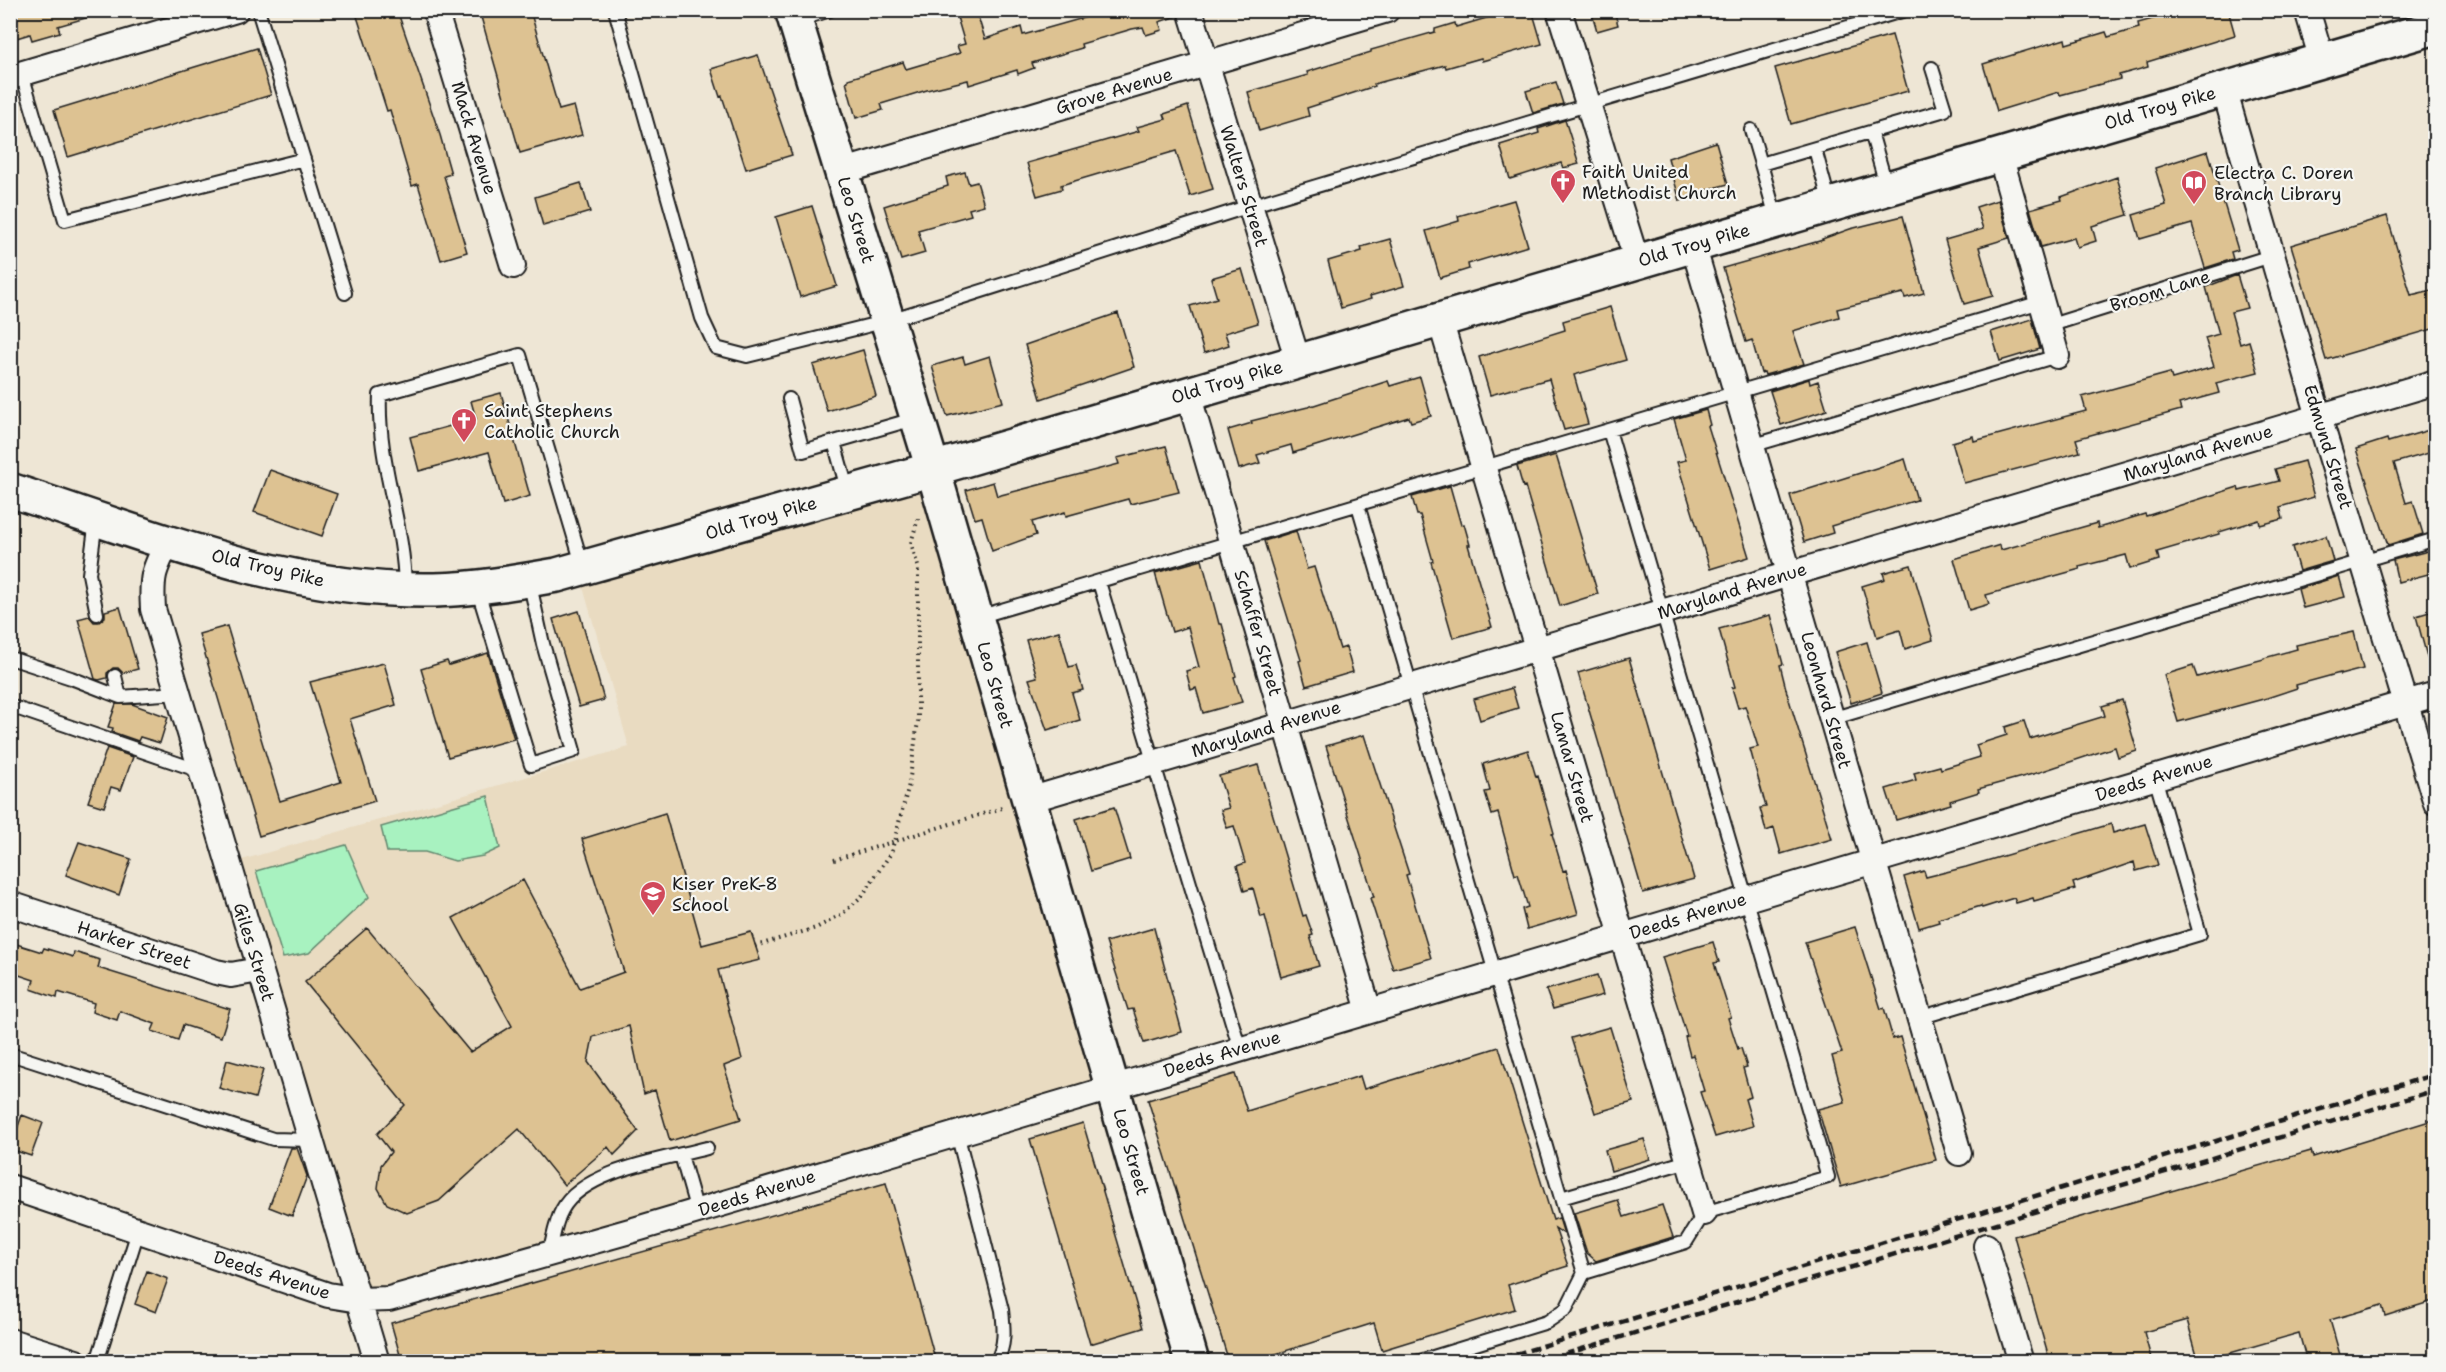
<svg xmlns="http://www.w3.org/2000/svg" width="2446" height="1372" viewBox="0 0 2446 1372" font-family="'Shantell Sans',sans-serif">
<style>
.built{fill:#e9dbc1}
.green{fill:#a8f2c0;stroke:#62876e;stroke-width:1.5}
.building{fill:#ddc292;stroke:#1c1c1c;stroke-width:1.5}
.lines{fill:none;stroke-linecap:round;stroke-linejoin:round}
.lane-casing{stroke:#1c1c1c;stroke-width:16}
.street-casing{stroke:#1c1c1c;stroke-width:28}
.secondary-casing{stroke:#1c1c1c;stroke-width:38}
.path{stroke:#1c1c1c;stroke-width:4;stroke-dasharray:1.5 4.5;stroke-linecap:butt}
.lane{stroke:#f6f6f2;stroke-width:12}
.street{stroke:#f6f6f2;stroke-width:24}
.secondary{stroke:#f6f6f2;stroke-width:33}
.rail{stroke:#1c1c1c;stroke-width:4.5;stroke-dasharray:9 4.5;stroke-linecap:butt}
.labels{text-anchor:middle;stroke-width:4.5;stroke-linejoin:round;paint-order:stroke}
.street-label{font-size:18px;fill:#1c1c1c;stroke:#f6f6f2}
.poi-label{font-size:18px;fill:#1c1c1c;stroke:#f6f6f2;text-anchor:start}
</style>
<rect width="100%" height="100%" fill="#eee6d5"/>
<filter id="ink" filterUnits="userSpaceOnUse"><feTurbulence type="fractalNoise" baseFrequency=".0167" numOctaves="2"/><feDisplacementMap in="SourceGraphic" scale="12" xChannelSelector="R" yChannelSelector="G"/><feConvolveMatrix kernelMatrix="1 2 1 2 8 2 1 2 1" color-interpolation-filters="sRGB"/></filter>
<g filter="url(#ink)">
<!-- built -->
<path class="built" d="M 933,469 L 1112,1087 L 359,1300 L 228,864 L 629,747 L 578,570 Z"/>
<!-- green -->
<path class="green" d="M 488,796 L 500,848 L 483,856 L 455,861 L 425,852 L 387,852 L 381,827 Z
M 346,845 L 369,897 L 309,953 L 283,958 L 256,871 Z"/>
<!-- building -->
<path class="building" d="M 10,10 L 95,10 L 96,15 L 58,26 L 60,32 L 32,40 L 30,34 L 10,40 Z
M 355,10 L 397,10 L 440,135 L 451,174 L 444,176 L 467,252 L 441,260 L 418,184 L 412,186 L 390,110 L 387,111 Z
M 479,10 L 530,10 L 559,110 L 574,106 L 582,135 L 520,153 Z
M 955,10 L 976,10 L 985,39 L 1021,27 L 1023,35 L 1087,17 L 1085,10 L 1176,10 L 1177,16 L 1159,22 L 1162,30 L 1146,35 L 1143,27 L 1132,29 L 1081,44 L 1082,48 L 1032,63 L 1034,68 L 1018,74 L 1017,70 L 969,85 L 968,80 L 927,90 L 881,104 L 883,110 L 856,118 L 846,82 L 848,81 L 848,79 L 903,62 L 906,69 L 960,53 L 957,46 L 965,44 Z
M 1499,10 L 1532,10 L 1542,44 L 1482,61 L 1481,58 L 1446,68 L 1445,65 L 1374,84 L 1375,86 L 1307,108 L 1309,116 L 1259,131 L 1248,92 L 1308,75 L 1307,72 L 1371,52 L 1371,50 L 1435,32 L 1435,29 L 1455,23 L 1456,27 L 1500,14 Z
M 1591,10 L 1614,10 L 1618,25 L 1597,31 Z
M 2170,10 L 2228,10 L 2235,35 L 2147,62 L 2148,67 L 2119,75 L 2120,79 L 2060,95 L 2059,92 L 1997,111 L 1983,64 L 2065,39 L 2066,44 L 2106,32 L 2108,37 L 2139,28 L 2138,23 L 2171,14 Z
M 1892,35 L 1908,91 L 1791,124 L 1775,68 Z
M 257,48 L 271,95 L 68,157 L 54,110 Z
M 758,55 L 792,155 L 746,169 L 722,96 L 720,97 L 711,69 Z
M 1556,82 L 1563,104 L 1533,113 L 1526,91 Z
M 1188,106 L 1213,189 L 1190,196 L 1176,151 L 1061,185 L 1062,189 L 1037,196 L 1027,163 L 1139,131 L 1137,127 L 1166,119 L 1164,114 Z
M 1565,120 L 1579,164 L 1563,168 L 1561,163 L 1510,179 L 1500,145 L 1539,133 L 1538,129 Z
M 1716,142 L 1728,184 L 1706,190 L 1707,193 L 1680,201 L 1668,158 Z
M 2208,151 L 2238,250 L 2231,252 L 2233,259 L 2205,268 L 2192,224 L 2140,239 L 2133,215 L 2166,205 L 2155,168 Z
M 965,172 L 969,184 L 977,182 L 984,205 L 969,209 L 971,215 L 918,230 L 925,253 L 901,260 L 884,206 L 948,186 L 946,177 Z
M 2117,177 L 2128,215 L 2092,226 L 2096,241 L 2077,247 L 2074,238 L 2041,247 L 2030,209 L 2062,200 L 2061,197 Z
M 581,183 L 590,212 L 543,226 L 535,197 Z
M 1514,200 L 1528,246 L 1468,264 L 1469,269 L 1440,278 L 1426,231 L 1459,221 L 1458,216 Z
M 1998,200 L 2009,238 L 1979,247 L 1993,296 L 1964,304 L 1945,240 L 1983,229 L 1976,207 Z
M 812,206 L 837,286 L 800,297 L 776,217 Z
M 1903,216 L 1924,293 L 1905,298 L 1903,293 L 1837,309 L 1839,317 L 1793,331 L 1804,364 L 1765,375 L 1764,372 L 1761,373 L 1752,340 L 1746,342 L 1723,268 L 1823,240 L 1822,239 L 1850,229 Z
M 2387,216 L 2411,295 L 2436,289 L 2436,328 L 2326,360 L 2291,245 Z
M 1390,239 L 1404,286 L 1370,296 L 1371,299 L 1341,308 L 1328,261 L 1362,251 L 1361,247 Z
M 1242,269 L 1258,323 L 1225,333 L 1229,345 L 1204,353 L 1190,306 L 1217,298 L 1211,278 Z
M 2237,275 L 2247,308 L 2231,312 L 2240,344 L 2249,341 L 2258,372 L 2216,383 L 2219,393 L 2179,404 L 2181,410 L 2076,439 L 2080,452 L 1964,483 L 1952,442 L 1973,436 L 1974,441 L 2086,411 L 2082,397 L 2170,373 L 2172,379 L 2214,367 L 2205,338 L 2219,334 L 2206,287 Z
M 1610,307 L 1626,360 L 1574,375 L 1588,424 L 1564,430 L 1549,379 L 1490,395 L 1479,357 L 1565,330 L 1563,321 Z
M 1118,313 L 1134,367 L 1041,399 L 1025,345 Z
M 2032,319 L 2040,349 L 2000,361 L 1991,332 Z
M 863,350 L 876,396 L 827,411 L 813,365 Z
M 990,356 L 1003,402 L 947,416 L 932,366 L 963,357 L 965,364 Z
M 1420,377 L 1431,416 L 1411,422 L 1409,417 L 1293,453 L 1291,445 L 1257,455 L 1260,463 L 1239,469 L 1228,430 L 1252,423 L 1251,421 L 1308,407 L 1388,381 L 1390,386 Z
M 1809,379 L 1810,384 L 1818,381 L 1827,410 L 1781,425 L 1770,391 Z
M 501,393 L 530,496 L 503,504 L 489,452 L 419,471 L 410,437 L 476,419 L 471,401 Z
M 1706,410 L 1710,425 L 1708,426 L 1749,557 L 1710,569 L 1677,462 L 1686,460 L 1674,419 Z
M 2436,428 L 2436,451 L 2394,463 L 2406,503 L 2413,501 L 2423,534 L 2388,545 L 2356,449 L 2387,439 L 2388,442 Z
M 1166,446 L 1179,492 L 1130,504 L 1128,499 L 1066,516 L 1065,512 L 1032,522 L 1036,535 L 992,551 L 982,517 L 975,519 L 966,490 L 993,482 L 997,496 L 1119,464 L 1117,458 Z
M 1556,455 L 1598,594 L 1560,606 L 1525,486 L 1523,487 L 1517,466 Z
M 1905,459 L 1917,500 L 1831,526 L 1833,533 L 1804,542 L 1790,495 Z
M 2304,461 L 2314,497 L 2280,507 L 2283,519 L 2260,525 L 2259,520 L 2219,532 L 2219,534 L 2157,552 L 2159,560 L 2130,569 L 2126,555 L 2079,567 L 2080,569 L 1986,595 L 1989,604 L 1969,610 L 1954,559 L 2000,545 L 2001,550 L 2097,523 L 2098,528 L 2145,514 L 2146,516 L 2238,487 L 2239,491 L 2279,481 L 2275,469 Z
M 270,470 L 337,494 L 322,536 L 254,512 Z
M 1450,486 L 1461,525 L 1464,524 L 1470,545 L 1468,545 L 1492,627 L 1453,638 L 1431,562 L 1433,561 L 1420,515 L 1417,515 L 1412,497 Z
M 1296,531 L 1307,569 L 1314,567 L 1340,649 L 1346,647 L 1353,672 L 1306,686 L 1299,661 L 1301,660 L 1264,541 Z
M 2326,536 L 2333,561 L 2299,571 L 2292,547 Z
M 2436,549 L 2436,572 L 2398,582 L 2393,560 Z
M 1202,560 L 1219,624 L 1222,624 L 1236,676 L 1234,677 L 1242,702 L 1203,713 L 1196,688 L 1191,690 L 1186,671 L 1199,667 L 1188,627 L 1172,632 L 1155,573 Z
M 1911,565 L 1933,640 L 1905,649 L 1900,630 L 1877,637 L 1862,586 L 1885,579 L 1883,573 Z
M 2339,576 L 2345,597 L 2303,608 L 2298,589 Z
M 120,607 L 138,669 L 123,673 L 118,668 L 113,668 L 107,673 L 107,678 L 99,680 L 95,679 L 78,619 L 89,616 L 94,622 L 99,622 L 105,617 L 105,611 Z
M 2436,610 L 2436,667 L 2430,668 L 2416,616 Z
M 579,611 L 604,700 L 579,707 L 553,619 Z
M 1770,615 L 1783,664 L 1780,665 L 1787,693 L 1832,839 L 1781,854 L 1774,828 L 1766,831 L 1760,808 L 1766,807 L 1750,749 L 1758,747 L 1745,706 L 1738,708 L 1732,688 L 1735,687 L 1719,629 Z
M 227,626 L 280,801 L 341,782 L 310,682 L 384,663 L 396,705 L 350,719 L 375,801 L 259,836 L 199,634 Z
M 1059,631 L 1069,667 L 1076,665 L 1083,690 L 1072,693 L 1080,720 L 1047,730 L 1029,679 L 1037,677 L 1026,640 Z
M 2354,632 L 2363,669 L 2340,675 L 2340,673 L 2296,685 L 2297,688 L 2267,698 L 2178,722 L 2164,675 L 2193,666 L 2197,677 L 2264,659 L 2264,658 L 2297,649 L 2296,645 Z
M 1867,642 L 1882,693 L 1851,703 L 1835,652 Z
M 488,653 L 514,739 L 448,757 L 421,669 L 447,661 L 449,665 Z
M 1629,658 L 1694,879 L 1643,893 L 1578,673 Z
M 1512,688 L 1518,708 L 1480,720 L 1474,699 Z
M 2122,700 L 2137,751 L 2118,757 L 2115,747 L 2040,772 L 1978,789 L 1979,792 L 1950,801 L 1951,804 L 1896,820 L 1886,789 L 1916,780 L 1914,773 L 1940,766 L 1941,769 L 1980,757 L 1976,745 L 2007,735 L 2005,727 L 2024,721 L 2030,739 L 2105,716 L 2102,706 Z
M 116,704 L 132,704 L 168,717 L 160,743 L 140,737 L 138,741 L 112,732 L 113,728 L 108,727 Z
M 1364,735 L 1409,874 L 1406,875 L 1431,958 L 1393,969 L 1370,898 L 1374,897 L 1326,746 Z
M 107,748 L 133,757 L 121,790 L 111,787 L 104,807 L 88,802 Z
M 1528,750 L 1536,777 L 1538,776 L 1554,833 L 1552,834 L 1563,871 L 1566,870 L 1578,914 L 1527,929 L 1522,909 L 1528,907 L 1518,874 L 1515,875 L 1498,813 L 1492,815 L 1485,792 L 1490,791 L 1483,764 Z
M 1258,765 L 1303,916 L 1306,915 L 1313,935 L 1310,936 L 1319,966 L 1281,977 L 1265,916 L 1261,917 L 1253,888 L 1244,891 L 1237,866 L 1245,863 L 1234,826 L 1227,828 L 1221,810 L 1229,808 L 1219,776 Z
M 1114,807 L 1130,859 L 1091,871 L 1076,819 Z
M 665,813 L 702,945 L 751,932 L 760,960 L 718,970 L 742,1059 L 724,1066 L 741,1119 L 670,1141 L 655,1090 L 644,1094 L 629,1026 L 593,1037 L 588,1062 L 638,1131 L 614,1155 L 608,1147 L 564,1185 L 519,1129 L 439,1201 L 407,1213 L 387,1204 L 378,1188 L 381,1165 L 391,1152 L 377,1134 L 405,1105 L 305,982 L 367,928 L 470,1052 L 512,1026 L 453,918 L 523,880 L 580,988 L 624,972 L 582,839 Z
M 2111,824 L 2113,833 L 2145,824 L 2158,865 L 2136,871 L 2134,862 L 2073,883 L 2075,889 L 2034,901 L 2033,898 L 2016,903 L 2014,898 L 1982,908 L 1981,906 L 1938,919 L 1939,922 L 1919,928 L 1904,877 L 1924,871 L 1926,877 L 1966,867 Z
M 79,842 L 131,859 L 119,895 L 66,875 Z
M 1855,927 L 1881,1009 L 1884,1008 L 1893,1039 L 1900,1037 L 1936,1160 L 1841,1187 L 1818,1109 L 1845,1102 L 1832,1056 L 1842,1053 L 1805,942 Z
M 1154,928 L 1182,1032 L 1144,1043 L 1133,1009 L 1128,1010 L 1106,942 Z
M 10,942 L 42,952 L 44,948 L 73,957 L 74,952 L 100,960 L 98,968 L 230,1009 L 221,1037 L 183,1025 L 178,1040 L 152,1031 L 155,1024 L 120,1011 L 117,1020 L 92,1012 L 94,1003 L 58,992 L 57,998 L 31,989 L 34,980 L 10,972 Z
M 1713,942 L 1719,962 L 1714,963 L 1731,1017 L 1728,1018 L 1738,1049 L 1741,1048 L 1747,1067 L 1743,1068 L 1751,1097 L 1745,1099 L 1753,1126 L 1715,1137 L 1700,1092 L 1704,1091 L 1693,1055 L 1690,1056 L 1685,1037 L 1687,1036 L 1662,957 Z
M 1597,975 L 1603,995 L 1553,1009 L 1546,990 Z
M 1610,1027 L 1633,1102 L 1595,1113 L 1571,1038 Z
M 1499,1047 L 1553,1220 L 1559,1218 L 1564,1234 L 1555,1228 L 1568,1266 L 1508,1285 L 1515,1309 L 1382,1350 L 1374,1323 L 1250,1362 L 1229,1362 L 1148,1100 L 1235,1074 L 1247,1111 L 1360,1076 L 1364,1089 Z
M 227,1060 L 263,1070 L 255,1098 L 219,1088 Z
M 22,1115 L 43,1123 L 31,1156 L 10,1149 Z
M 2436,1119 L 2436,1300 L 2385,1316 L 2382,1305 L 2330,1320 L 2342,1362 L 2307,1362 L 2299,1333 L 2199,1362 L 2187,1320 L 2144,1332 L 2152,1362 L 2050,1362 L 2014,1236 L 2311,1151 L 2313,1157 Z
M 1083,1123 L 1143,1328 L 1090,1344 L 1030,1139 Z
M 1644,1139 L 1650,1159 L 1611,1171 L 1605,1150 Z
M 291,1148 L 297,1148 L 307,1176 L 292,1216 L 269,1207 Z
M 886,1183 L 936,1362 L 402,1362 L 391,1323 Z
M 1618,1200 L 1624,1217 L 1662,1205 L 1673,1237 L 1596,1261 L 1587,1253 L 1574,1213 Z
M 147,1271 L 168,1279 L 156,1312 L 135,1304 Z"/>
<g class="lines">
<defs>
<path id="lane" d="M 258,10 L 345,293
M 615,10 L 702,318 L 716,348 L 747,356 L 887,321 L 1250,206 L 1905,10
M 796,21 L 830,10
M 22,74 L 65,220 L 304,159
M 1751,130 L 1761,164 L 1945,110 L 1932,68
M 1871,132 L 1887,188
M 1815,149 L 1830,204
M 1761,164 L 1777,221
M 2048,326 L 2271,256
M 789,399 L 803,451 L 834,442
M 1751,446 L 2057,356
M 848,492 L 834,442 L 917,418
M 1358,505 L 1561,1198 L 1688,1161
M 96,520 L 89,574 L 97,614
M 1099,582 L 1240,1049
M 405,587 C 404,522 377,463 380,395 L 520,355 L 583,567
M 477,588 L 531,765 L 574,751 L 543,644 L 529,580
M 978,617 L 2041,302
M 10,658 L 71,678 L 120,697 L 178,693
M 115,676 L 120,697
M 10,706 L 200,771
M 1831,719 L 2436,539
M 1919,1018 L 2200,934 L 2155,777
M 10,1054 L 273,1139 L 311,1140
M 957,1133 L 1002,1310 C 1004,1328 1006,1345 996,1362
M 681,1155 L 697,1211
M 1561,1198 L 1584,1273
M 549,1254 C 553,1240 555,1222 562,1210 C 583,1170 666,1159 707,1148
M 97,1362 L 138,1231
M 1417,1362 L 1547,1322 L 1566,1309 L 1584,1273 L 1686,1242 L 1704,1213 L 1828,1177 L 1609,430"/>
<path id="street" d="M 435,10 L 513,266
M 1190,10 L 1298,361
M 1559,10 L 1637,262
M 2307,10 L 2322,60
M 10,77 L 236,10
M 2224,89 L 2319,417 L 2436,803
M 2000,155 L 2057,356
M 841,172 L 1387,10
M 1693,245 L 1959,1153
M 1440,320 L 1704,1213
M 1188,394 L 1369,1011
M 168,542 C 153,571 151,577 153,609 L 377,1362
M 1029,800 L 2436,382
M 10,904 L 216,972 L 231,975 L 259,970
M 10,1187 L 328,1295 L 359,1300 L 389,1299 L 637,1229 L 2436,694
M 1986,1246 L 2021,1362
M 10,1341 L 76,1362"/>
<path id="secondary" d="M 792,10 L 933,469 L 1192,1362
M 10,490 C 148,535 288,593 435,590 C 476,589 517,582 557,575 L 933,469 L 2436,27"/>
</defs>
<!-- lane casing -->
<use href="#lane" class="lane-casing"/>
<!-- street casing -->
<use href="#street" class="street-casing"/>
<!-- secondary casing -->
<use href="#secondary" class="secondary-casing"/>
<!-- path -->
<path class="path" d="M 834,860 L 1005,807
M 755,946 L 816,928 L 841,915 L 862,896 L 891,853 L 909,784 L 918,721 L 918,566 L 911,543 L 919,515"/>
<!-- lane -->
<use href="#lane" class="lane"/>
<!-- street -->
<use href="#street" class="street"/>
<!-- secondary -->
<use href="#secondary" class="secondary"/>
<!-- rail -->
<path class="rail" d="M 1490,1362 L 2436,1074
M 1539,1362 L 2436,1090"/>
</g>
</g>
<!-- icons -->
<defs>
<symbol id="church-pin" viewBox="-11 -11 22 30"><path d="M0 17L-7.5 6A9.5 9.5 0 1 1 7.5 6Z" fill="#d1495b" stroke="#f6f6f2"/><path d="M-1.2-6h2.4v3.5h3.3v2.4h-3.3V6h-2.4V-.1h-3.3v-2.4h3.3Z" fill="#fff"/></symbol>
<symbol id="library-pin" viewBox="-11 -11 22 30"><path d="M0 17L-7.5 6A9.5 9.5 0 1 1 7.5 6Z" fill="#d1495b" stroke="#f6f6f2"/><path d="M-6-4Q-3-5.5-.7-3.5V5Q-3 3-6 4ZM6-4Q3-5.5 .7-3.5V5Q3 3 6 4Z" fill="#fff"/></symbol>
<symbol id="school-pin" viewBox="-11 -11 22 30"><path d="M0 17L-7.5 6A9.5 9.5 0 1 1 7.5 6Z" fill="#d1495b" stroke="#f6f6f2"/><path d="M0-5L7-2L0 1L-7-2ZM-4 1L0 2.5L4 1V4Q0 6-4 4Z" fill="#fff"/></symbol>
</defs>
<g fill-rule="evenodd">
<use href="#church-pin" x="1548" y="167" width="30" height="40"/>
<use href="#library-pin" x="2179" y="168" width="30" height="40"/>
<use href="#church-pin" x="449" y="406" width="30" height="40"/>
<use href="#school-pin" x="638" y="879" width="30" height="40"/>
</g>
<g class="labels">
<!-- street labels -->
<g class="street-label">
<text transform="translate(1114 91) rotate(-17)" y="6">Grove Avenue</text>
<text transform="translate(2160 108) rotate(-16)" y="6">Old Troy Pike</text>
<text transform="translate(474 138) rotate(73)" y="6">Mack Avenue</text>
<text transform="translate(1244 186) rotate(73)" y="6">Walters Street</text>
<text transform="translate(856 220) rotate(73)" y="6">Leo Street</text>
<text transform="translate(1694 245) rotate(-16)" y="6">Old Troy Pike</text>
<text transform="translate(2160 291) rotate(-17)" y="6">Broom Lane</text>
<text transform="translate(1227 382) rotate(-16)" y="6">Old Troy Pike</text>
<text transform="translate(2328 447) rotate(73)" y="6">Edmund Street</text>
<text transform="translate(2198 453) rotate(-17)" y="6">Maryland Avenue</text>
<text transform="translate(761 518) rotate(-16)" y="6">Old Troy Pike</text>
<text transform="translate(268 568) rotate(13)" y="6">Old Troy Pike</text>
<text transform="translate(1732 591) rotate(-17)" y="6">Maryland Avenue</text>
<text transform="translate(1258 633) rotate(74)" y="6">Schaffer Street</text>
<text transform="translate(995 685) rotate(74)" y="6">Leo Street</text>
<text transform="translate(1826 700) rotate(74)" y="6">Leonhard Street</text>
<text transform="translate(1266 729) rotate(-17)" y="6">Maryland Avenue</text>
<text transform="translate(1572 767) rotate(74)" y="6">Lamar Street</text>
<text transform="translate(2154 778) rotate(-17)" y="6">Deeds Avenue</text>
<text transform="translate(1688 916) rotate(-17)" y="6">Deeds Avenue</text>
<text transform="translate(134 945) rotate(18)" y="6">Harker Street</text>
<text transform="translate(254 952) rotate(73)" y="6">Giles Street</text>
<text transform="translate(1222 1054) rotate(-17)" y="6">Deeds Avenue</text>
<text transform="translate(1131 1152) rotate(74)" y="6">Leo Street</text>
<text transform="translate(757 1193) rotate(-17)" y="6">Deeds Avenue</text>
<text transform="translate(272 1275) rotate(18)" y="6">Deeds Avenue</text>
</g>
<!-- poi labels -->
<g class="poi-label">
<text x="1582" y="178">Faith United<tspan x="1582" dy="21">Methodist Church</tspan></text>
<text x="2214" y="179">Electra C. Doren<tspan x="2214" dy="21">Branch Library</tspan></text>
<text x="484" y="417">Saint Stephens<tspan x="484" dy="21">Catholic Church</tspan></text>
<text x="672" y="890">Kiser PreK-8<tspan x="672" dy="21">School</tspan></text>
</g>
</g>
<!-- margin -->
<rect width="2446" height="1372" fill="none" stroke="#f6f6f2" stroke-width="36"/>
<rect x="18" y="18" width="2410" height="1336" fill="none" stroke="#1c1c1c" stroke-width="2" filter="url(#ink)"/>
</svg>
